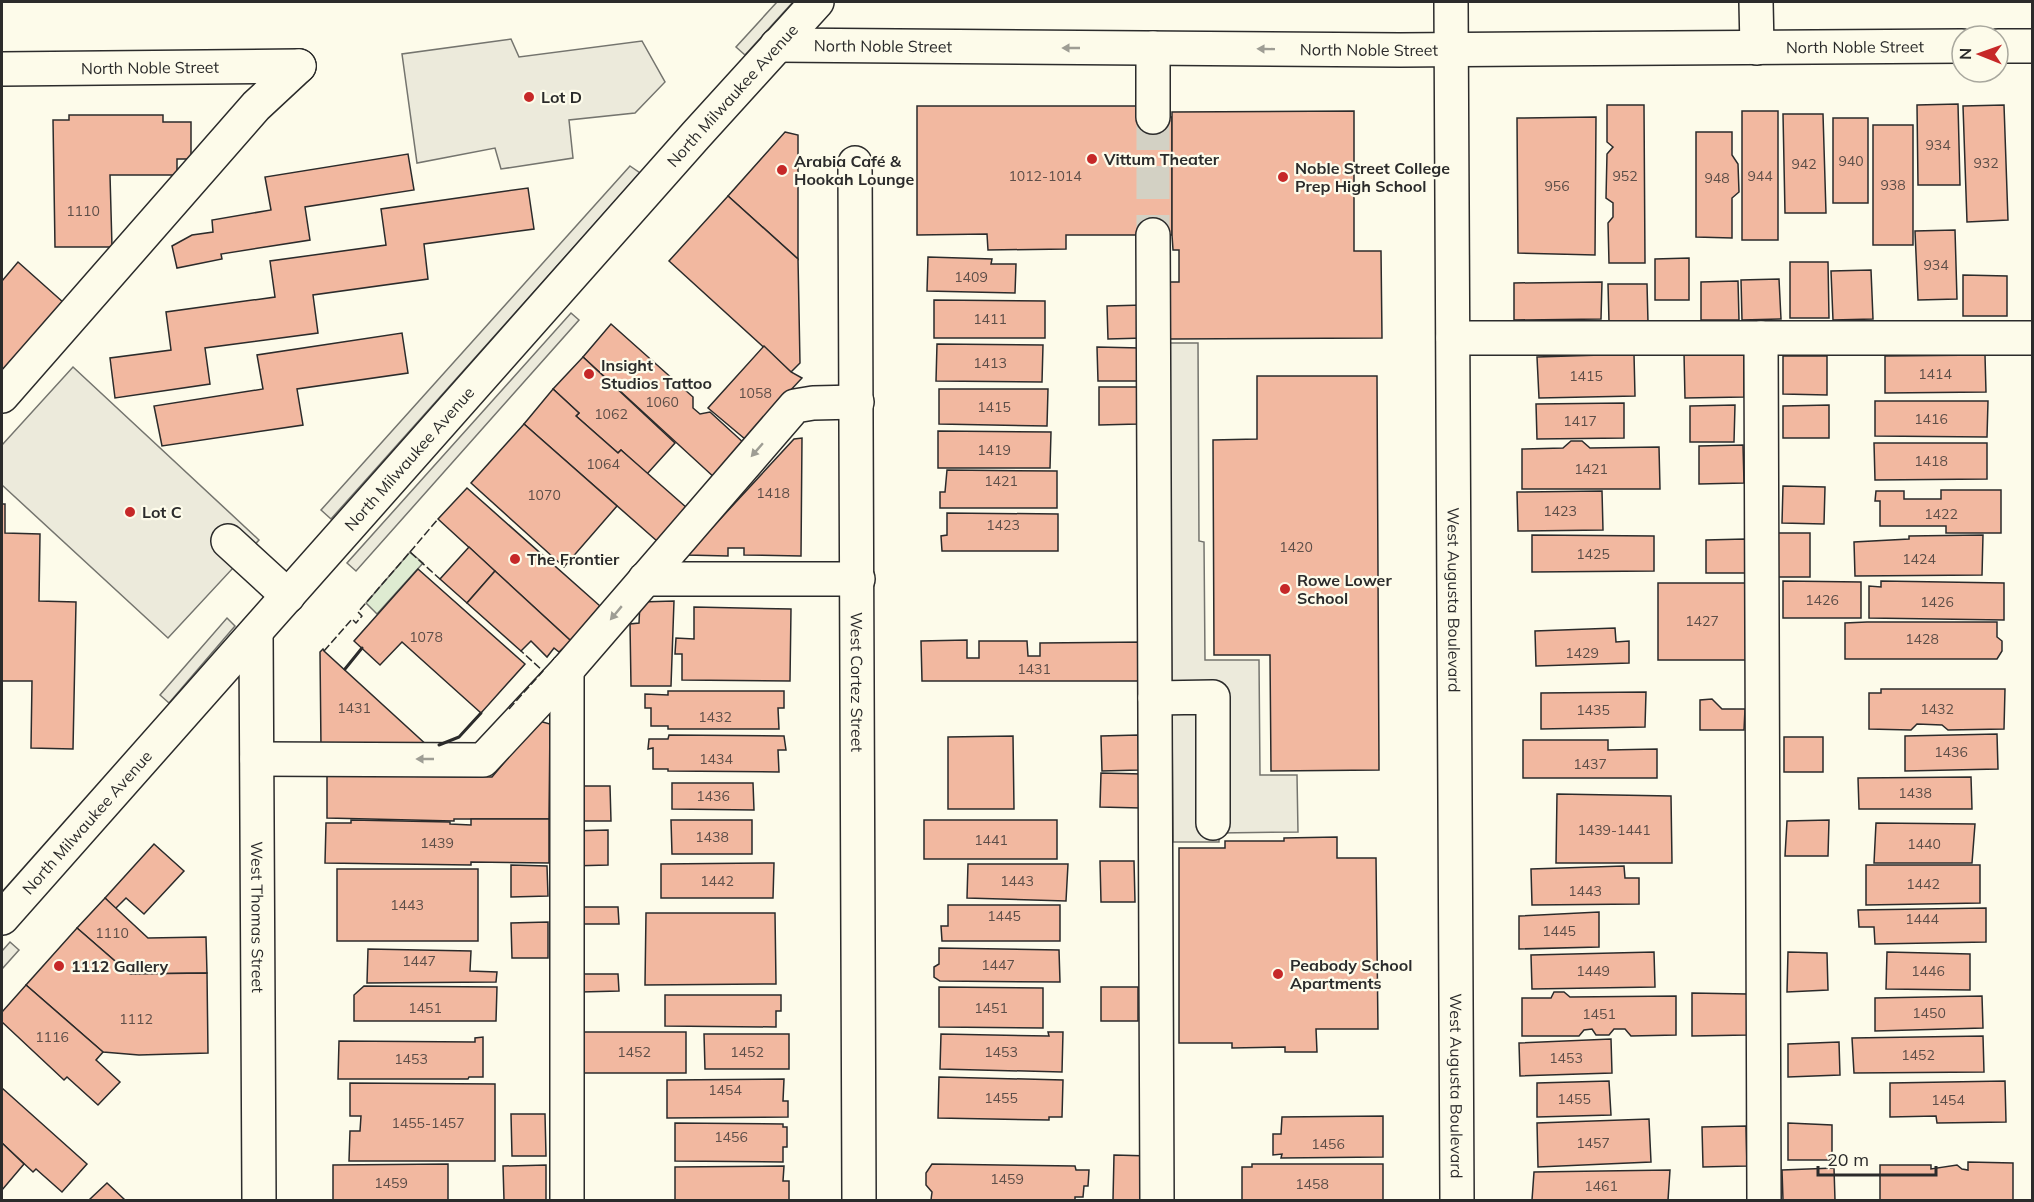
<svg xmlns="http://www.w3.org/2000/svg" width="2034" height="1202" font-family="Mulish,sans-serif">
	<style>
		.green { fill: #deebd1; stroke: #74746e; stroke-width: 1.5 }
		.parking { fill: #eceadb; stroke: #74746e; stroke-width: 1.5 }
		.building { fill: #f2b8a0; stroke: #2b2b2b; stroke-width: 1.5 }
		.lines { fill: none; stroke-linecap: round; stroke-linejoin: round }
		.minor-tunnel { stroke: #d3d1c4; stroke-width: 33; stroke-dasharray: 33 16; stroke-linecap: butt }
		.minor-casing { stroke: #2b2b2b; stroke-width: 36 }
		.major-casing { stroke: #2b2b2b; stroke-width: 36 }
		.minor { stroke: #fdfbea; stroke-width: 33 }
		.major { stroke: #fdfbea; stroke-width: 33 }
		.fence { stroke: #2b2b2b; stroke-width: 1.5; stroke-dasharray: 8 3; stroke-linecap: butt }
		.wall { stroke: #2b2b2b; stroke-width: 3 }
		.oneway { fill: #9e9d94 }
		.poi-dot { fill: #c62828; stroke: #fdfbea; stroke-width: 2 }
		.labels { text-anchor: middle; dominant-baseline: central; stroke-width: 4.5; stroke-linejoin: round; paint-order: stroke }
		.number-label { font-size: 14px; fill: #5d4e48 }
		.street-label { font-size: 16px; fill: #2b2b2b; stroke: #fdfbea }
		.poi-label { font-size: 16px; font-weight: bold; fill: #2b2b2b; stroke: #fdfbea; text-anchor: start }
	</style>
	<rect width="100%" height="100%" fill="#fdfbea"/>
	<path class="green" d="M410,552L423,563L377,614L366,603Z"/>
	<g class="parking">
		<path d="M777,2H793L745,55L736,47Z"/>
		<path d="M511,39L519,57L642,41L665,82L635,113L569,120L573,158L501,169L495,148L417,163L402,54Z"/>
		<path d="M630,166L640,173L331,519L321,510Z"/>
		<path d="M571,313L579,320L356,571L347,563Z"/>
		<path d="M1169,343H1198L1199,541L1204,542L1205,660H1259L1260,775H1297L1298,832L1219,833V842H1173Z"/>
		<path d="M73,367L259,540L168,638L2,485V445Z"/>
		<path d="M227,618L235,626L169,703L160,695Z"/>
		<path d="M10,942L19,950L2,969V951Z"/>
	</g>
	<g class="building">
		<path d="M1958,104L1960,185H1918L1917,105Z"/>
		<path d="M1607,105H1644L1645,263H1609L1608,223L1613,217V203L1606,198L1607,154L1613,147L1607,142Z"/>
		<path d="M2004,105L2008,220L1967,222L1963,106Z"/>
		<path d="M917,106H1136V116L1172,117V235H1066V249L988,250L987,234L917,235Z"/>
		<path d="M1354,111V251H1381L1382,338L1170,339V282H1179V250H1173L1172,235V112Z"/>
		<rect x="1742" y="111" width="36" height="129"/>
		<path d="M1783,114H1823L1826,213H1785Z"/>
		<path d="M69,115H163V122H191V159H177V175H110L112,247H55L53,120H69Z"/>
		<path d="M1596,117L1595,255L1518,253L1517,118Z"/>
		<rect x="1833" y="118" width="35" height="85"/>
		<rect x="1873" y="125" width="40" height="120"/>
		<path d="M785,132L798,135V259L728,196Z"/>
		<path d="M1696,132H1732V155L1738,164L1739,192L1732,198V238L1696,237Z"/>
		<path d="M408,154L414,190L305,207L310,240L221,254L222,259L177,268L172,246L192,235L213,232L212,220L271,210L265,177Z"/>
		<path d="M528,188L534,229L424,244L428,279L313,295L318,333L205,348L210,384L115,398L110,358L171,350L166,312L275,297L270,261L386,245L381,209Z"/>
		<path d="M728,196L798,259L800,363L791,372L669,261Z"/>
		<path d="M1955,230L1957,299L1918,300L1915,231Z"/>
		<path d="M928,257L992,259L991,264H1016L1015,293L927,291Z"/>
		<path d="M1689,258V300H1655V259Z"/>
		<path d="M18,262L64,303L2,375V281Z"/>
		<path d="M1790,262H1828L1829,318H1790Z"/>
		<path d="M1871,270L1873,319L1833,320L1831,271Z"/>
		<path d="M1963,275L2007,276V316H1963Z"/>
		<path d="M1779,279L1781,319L1742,320L1741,280Z"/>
		<path d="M1738,281L1739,320H1701V282Z"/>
		<path d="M1602,282L1601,319L1514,320V283Z"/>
		<path d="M1608,284H1647L1648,322H1609Z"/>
		<path d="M934,300L1045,301V338H934Z"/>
		<path d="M1143,305L1144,338L1108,339L1107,306Z"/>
		<path d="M611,324L693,397V408L700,414L710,412L745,444L716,479L583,357Z"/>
		<path d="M402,333L408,373L297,389L303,425L162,446L154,406L263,389L257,355Z"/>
		<path d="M937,344L1043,345L1042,382L936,381Z"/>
		<path d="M764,346L791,372L802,378L745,439L708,408Z"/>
		<path d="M1097,347L1140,348V381H1098Z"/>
		<path d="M1684,353H1744V397L1685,398Z"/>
		<path d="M1634,354L1635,396L1539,398L1537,357Z"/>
		<path d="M1985,355L1986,392L1885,393V356Z"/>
		<path d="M1783,356H1827V395L1783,394Z"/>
		<path d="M583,357L675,443L647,474L621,450L618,453L576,416L579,413L553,389Z"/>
		<path d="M1257,376H1377L1379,770L1271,771L1270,655H1214L1213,440L1257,439Z"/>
		<path d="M1099,387H1138V424L1099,425Z"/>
		<path d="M553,389L579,413L576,416L618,453L621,450L687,508L657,541L524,424Z"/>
		<path d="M939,389H1048L1047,426L939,424Z"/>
		<path d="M1875,401H1988L1987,437L1875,436Z"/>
		<path d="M1624,403V438L1537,439L1536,404Z"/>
		<path d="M1735,405L1734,442H1690V406Z"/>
		<path d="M1829,405V438H1783V406Z"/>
		<path d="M524,424L617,506L564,567L471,483Z"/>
		<path d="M938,431L1051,432L1050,468H938Z"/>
		<path d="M802,438L801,556L744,555V548H728V556L687,555L794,439Z"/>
		<path d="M1571,441H1582L1590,448L1659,447L1660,489H1522V449L1563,448Z"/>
		<path d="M1874,443H1987V479L1875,480Z"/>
		<path d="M1743,445L1744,483L1699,484V446Z"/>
		<path d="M947,470L1057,471V508H940V492H945Z"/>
		<path d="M1783,486L1825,487L1824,524L1782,523Z"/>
		<path d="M467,488L600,606L571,641L438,519Z"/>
		<path d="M1941,490H2001V533H1946V526H1880V501H1875L1876,491H1904V499H1941Z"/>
		<path d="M1602,491L1603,530L1518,531L1517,492Z"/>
		<path d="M2,504H5V533L40,534L39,601L76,602L73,749L31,748L32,681H2Z"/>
		<path d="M947,513L1058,514V551H942L941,536L947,535Z"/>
		<rect x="1778" y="533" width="32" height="44"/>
		<path d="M1532,535L1654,536V571L1532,572Z"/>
		<path d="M1983,535L1982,575L1855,576L1854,542L1909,539V536Z"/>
		<path d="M1745,539L1746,573H1706V540Z"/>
		<path d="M469,547L495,571L467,603L440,579Z"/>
		<path d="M418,569L525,664L481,713L402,642L380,665L354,641Z"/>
		<path d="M495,571L571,641L559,652L554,648L547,657L531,641L521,651L467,603Z"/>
		<path d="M1783,581L1861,582V618H1783Z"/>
		<path d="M1881,581L2004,583V620L1869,618V586L1881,587Z"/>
		<rect x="1658" y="583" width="88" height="77"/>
		<path d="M674,601L671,686H631L630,624L639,623L640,602Z"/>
		<path d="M694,607L791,609L790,681L682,680V654H675L676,638L694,639Z"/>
		<path d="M1867,622H1997V637L2002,641V651L1997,659H1845V623Z"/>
		<path d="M1615,628L1616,642L1629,641V663L1536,666L1535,631Z"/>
		<path d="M967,640V658H979V641H1027L1028,656H1040V643L1146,642L1147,681H922L921,641Z"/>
		<path d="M323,649L324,651L430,748H321L320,652Z"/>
		<path d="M1881,689H2005L2004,729L1948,730L1942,725L1917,724L1911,730L1869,729V693H1881Z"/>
		<path d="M668,691H784V708H778L779,729H668V726H651V708H645V694L668,695Z"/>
		<path d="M1646,692L1645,727L1541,729V693Z"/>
		<path d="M1712,699L1722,709H1745L1744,730H1700V700Z"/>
		<path d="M539,721L550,724L549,819H454V821L327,818V771L385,776L492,777Z"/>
		<path d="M1997,734L1998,769L1905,771V736Z"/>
		<path d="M669,735L784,736L786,750H778L779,772L668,771V769H653V748L648,749L649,739H668Z"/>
		<path d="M1138,735L1139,770L1102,771L1101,736Z"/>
		<path d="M1013,736L1014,809H948V737Z"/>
		<rect x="1784" y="737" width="39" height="35"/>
		<path d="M1523,740H1608V750L1657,749V778H1523Z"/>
		<path d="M1101,773L1142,774L1141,808L1100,807Z"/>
		<path d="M1971,777L1972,809H1859L1858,778Z"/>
		<path d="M672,783H753L754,810L672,809Z"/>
		<path d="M574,786H610L611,821H574Z"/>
		<path d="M1557,794L1671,796L1672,863H1556Z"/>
		<path d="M471,819H549V863L471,862V865L325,863L326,823H351V820L450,822V824L471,825Z"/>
		<path d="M671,820H752V854H672Z"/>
		<rect x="924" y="820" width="133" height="39"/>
		<path d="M1829,820L1828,856H1785L1787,821Z"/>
		<path d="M1876,823L1975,824L1972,863H1874Z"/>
		<path d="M608,830V865L571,866V831Z"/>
		<path d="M1337,837V858H1376L1378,1029H1316L1317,1052H1285V1047L1232,1048V1043H1179V848H1225V841H1284V838Z"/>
		<path d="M154,844L184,871L144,914L126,898L115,909L105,898Z"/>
		<path d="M1100,861H1134L1135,902H1101Z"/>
		<path d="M774,863L773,898H661V864Z"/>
		<path d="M968,864H1068L1066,901L967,898Z"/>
		<path d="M511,865L547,866L548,896L511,897Z"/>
		<path d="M1866,865H1980V903L1866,905Z"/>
		<path d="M1624,866L1625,878H1639V904L1532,905L1531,869Z"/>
		<rect x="337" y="869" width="141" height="72"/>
		<path d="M105,898L148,938L206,937L207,973L130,974L77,928Z"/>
		<path d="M948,905H1060V941H942L941,926H948Z"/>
		<path d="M580,907H618L619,924H580Z"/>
		<path d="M1986,908V942L1875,944L1874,927H1859L1858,910Z"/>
		<path d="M1599,912V947L1519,949V916Z"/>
		<path d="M646,913H775L776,984L645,985Z"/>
		<path d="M548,922V958H512L511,923Z"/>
		<path d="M77,928L130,974L207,973L208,1053L139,1055L103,1052L26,985Z"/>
		<path d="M939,948L1059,950L1060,982L940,981L934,977V967L939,964Z"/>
		<path d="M368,949L471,951L470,971L497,972L496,982L367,983Z"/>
		<path d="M1654,952L1655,987L1532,989L1531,955Z"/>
		<path d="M1788,952L1827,953L1828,990L1787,992Z"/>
		<path d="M1887,952L1970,954V990L1886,989Z"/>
		<path d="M580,974H618L619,991L581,992Z"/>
		<path d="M26,985L103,1052L96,1060L120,1082L98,1105L67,1077L64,1080L2,1022V1012Z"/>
		<path d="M364,986L497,987L496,1021H354V995Z"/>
		<path d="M939,987L1043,988V1028L939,1027Z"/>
		<rect x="1101" y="987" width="37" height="34"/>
		<path d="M1554,992H1564L1570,997L1676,996V1035L1631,1036L1625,1029H1614L1609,1035H1596L1592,1029L1584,1030L1579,1036H1522V998H1551Z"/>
		<path d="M1692,993L1747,994V1035L1692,1036Z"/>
		<path d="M665,995H781V1011H776V1027L665,1026Z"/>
		<path d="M1982,996L1983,1028L1875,1031V998Z"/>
		<path d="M583,1032H686V1073H582Z"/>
		<path d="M1048,1032H1063L1062,1072L940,1069L941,1034L1049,1036Z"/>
		<path d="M704,1034H789V1069H705Z"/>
		<path d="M1983,1036L1984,1072L1854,1073L1852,1038Z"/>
		<path d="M483,1037V1077H469L468,1079H338L339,1041L475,1042V1038Z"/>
		<path d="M1611,1039L1612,1073L1520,1076L1519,1043Z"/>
		<path d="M1839,1042L1840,1075L1788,1077V1044Z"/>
		<path d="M939,1077L1063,1080L1062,1117H1049V1120L938,1118Z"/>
		<path d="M784,1079L783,1101H788V1117L667,1118V1080Z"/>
		<path d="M1609,1081L1611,1115L1537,1117V1083Z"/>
		<path d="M2005,1081L2006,1122L1937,1123L1936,1116L1890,1117V1083Z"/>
		<path d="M350,1083L495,1084V1161H349L350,1131H360L361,1116H350Z"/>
		<path d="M2,1088L87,1164L62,1192L36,1169L33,1172L2,1143Z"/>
		<path d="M511,1114H545L546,1156H512Z"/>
		<path d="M1383,1116V1157L1281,1158L1282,1154L1273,1155V1134H1281L1282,1117Z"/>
		<path d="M1649,1119L1651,1162L1538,1167L1537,1123Z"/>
		<path d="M675,1123L783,1124V1127H787V1147H783V1162L675,1161Z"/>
		<path d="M1788,1123L1832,1125V1160H1788Z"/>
		<path d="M1746,1126L1747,1166L1703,1167L1702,1127Z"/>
		<path d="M2,1143L24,1164L2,1190Z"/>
		<path d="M1114,1155L1150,1156L1149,1200H1113Z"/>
		<path d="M1968,1162L2013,1163V1200H1880V1165H1931V1169L1957,1165L1962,1169L1968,1170Z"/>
		<path d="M448,1164V1200H333V1165Z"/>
		<path d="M932,1164L1075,1166L1076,1170H1089L1088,1186H1084L1083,1197H1075V1200H931L932,1192L926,1185V1173Z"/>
		<path d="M1252,1164H1383V1200H1242V1167H1252Z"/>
		<path d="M546,1165V1200H504L503,1166Z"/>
		<path d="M784,1166L783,1181H789V1200H675V1167Z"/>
		<path d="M1834,1168L1835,1200H1783L1782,1170Z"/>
		<path d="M1670,1170L1668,1200H1532L1534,1172Z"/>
		<path d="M107,1183L125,1200H89Z"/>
	</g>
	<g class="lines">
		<path class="minor-tunnel" d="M1153,117V235"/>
		<defs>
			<g id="minor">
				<path id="s1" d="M1451,2L1457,1200"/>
				<path d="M1756,2L1757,48"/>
				<path id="s2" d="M777,45L1400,50L1962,46"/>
				<path d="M1998,46H2032"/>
				<path d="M1153,48V117"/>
				<path id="s3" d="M2,69L299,66"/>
				<path id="s4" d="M855,163L859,1200"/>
				<path d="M1153,235L1157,1200"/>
				<path d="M1453,338H2032"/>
				<path d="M1761,338L1764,1200"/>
				<path d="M2,396L256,106L299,66"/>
				<path d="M228,541L288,596"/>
				<path d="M645,579H858"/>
				<path id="s5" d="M256,632L259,1200"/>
				<path d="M1155,698L1213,697V823"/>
				<path d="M257,759L483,760L567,670L795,406L813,403L857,402"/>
				<path d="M567,1200V670"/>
			</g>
			<g id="major">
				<path id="s6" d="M2,918L696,135L817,2"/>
			</g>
		</defs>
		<use href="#minor" class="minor-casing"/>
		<use href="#major" class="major-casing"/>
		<use href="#minor" class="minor"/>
		<use href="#major" class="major"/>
		<g class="fence">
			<path d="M410,552L438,519"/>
			<path d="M324,651L352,619L356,623L362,616L358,612L410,552L440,579"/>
			<path d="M509,709L543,671L521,651"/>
		</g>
		<g class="wall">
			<path d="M345,669L362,648"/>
			<path d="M439,745L459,737L481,713"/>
		</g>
	</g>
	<defs><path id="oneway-solid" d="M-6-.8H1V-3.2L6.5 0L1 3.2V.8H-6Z" transform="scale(1.5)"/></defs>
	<g class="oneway">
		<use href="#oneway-solid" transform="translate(1071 48) rotate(-180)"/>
		<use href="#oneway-solid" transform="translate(1266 49) rotate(-179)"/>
		<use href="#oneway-solid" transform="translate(757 450) rotate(131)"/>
		<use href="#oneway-solid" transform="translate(616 613) rotate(130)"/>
		<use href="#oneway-solid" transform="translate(425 759) rotate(180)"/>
	</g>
	<g class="poi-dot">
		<circle cx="529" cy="97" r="6"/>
		<circle cx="1092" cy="159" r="6"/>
		<circle cx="782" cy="170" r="6"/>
		<circle cx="1283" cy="177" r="6"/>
		<circle cx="589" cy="374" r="6"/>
		<circle cx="130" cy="512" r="6"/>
		<circle cx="515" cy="559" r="6"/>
		<circle cx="1285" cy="589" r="6"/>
		<circle cx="59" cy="966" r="6"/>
		<circle cx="1278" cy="974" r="6"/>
	</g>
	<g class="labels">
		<g class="number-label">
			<text x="1938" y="145">934</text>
			<text x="1851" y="161">940</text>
			<text x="1986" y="163">932</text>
			<text x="1804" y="164">942</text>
			<text x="1045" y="176">1012-1014</text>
			<text x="1625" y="176">952</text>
			<text x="1760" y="176">944</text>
			<text x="1717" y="178">948</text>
			<text x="1893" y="185">938</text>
			<text x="1557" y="186">956</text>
			<text x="83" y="211">1110</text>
			<text x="1936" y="265">934</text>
			<text x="971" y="277">1409</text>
			<text x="990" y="319">1411</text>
			<text x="990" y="363">1413</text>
			<text x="1935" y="374">1414</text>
			<text x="1586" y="376">1415</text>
			<text x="755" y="393">1058</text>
			<text x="662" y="402">1060</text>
			<text x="994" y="407">1415</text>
			<text x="611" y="414">1062</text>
			<text x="1931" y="419">1416</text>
			<text x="1580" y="421">1417</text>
			<text x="994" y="450">1419</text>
			<text x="1931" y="461">1418</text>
			<text x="603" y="464">1064</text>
			<text x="1591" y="469">1421</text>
			<text x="1001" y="481">1421</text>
			<text x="773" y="493">1418</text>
			<text x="544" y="495">1070</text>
			<text x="1560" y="511">1423</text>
			<text x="1941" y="514">1422</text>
			<text x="1003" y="525">1423</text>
			<text x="1296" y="547">1420</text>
			<text x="1593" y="554">1425</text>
			<text x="1919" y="559">1424</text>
			<text x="1822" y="600">1426</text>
			<text x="1937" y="602">1426</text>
			<text x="1702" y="621">1427</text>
			<text x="426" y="637">1078</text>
			<text x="1922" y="639">1428</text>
			<text x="1582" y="653">1429</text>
			<text x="1034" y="669">1431</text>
			<text x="354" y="708">1431</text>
			<text x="1937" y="709">1432</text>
			<text x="1593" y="710">1435</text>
			<text x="715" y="717">1432</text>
			<text x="1951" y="752">1436</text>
			<text x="716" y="759">1434</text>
			<text x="1590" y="764">1437</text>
			<text x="1915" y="793">1438</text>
			<text x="713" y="796">1436</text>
			<text x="1614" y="830">1439-1441</text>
			<text x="712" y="837">1438</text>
			<text x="991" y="840">1441</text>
			<text x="437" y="843">1439</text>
			<text x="1924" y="844">1440</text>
			<text x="717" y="881">1442</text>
			<text x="1017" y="881">1443</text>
			<text x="1923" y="884">1442</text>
			<text x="1585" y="891">1443</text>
			<text x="407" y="905">1443</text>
			<text x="1004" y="916">1445</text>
			<text x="1922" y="919">1444</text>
			<text x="1559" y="931">1445</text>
			<text x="112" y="933">1110</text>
			<text x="419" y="961">1447</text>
			<text x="998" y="965">1447</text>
			<text x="1593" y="971">1449</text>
			<text x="1928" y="971">1446</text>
			<text x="425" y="1008">1451</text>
			<text x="991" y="1008">1451</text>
			<text x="1929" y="1013">1450</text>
			<text x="1599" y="1014">1451</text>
			<text x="136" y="1019">1112</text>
			<text x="52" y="1037">1116</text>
			<text x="634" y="1052">1452</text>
			<text x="747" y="1052">1452</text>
			<text x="1001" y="1052">1453</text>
			<text x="1918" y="1055">1452</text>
			<text x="1566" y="1058">1453</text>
			<text x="411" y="1059">1453</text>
			<text x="725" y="1090">1454</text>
			<text x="1001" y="1098">1455</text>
			<text x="1574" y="1099">1455</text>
			<text x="1948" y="1100">1454</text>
			<text x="428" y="1123">1455-1457</text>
			<text x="731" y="1137">1456</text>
			<text x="1593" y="1143">1457</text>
			<text x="1328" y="1144">1456</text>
			<text x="1007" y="1179">1459</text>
			<text x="391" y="1183">1459</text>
			<text x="1312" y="1184">1458</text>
			<text x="1601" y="1186">1461</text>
		</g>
		<g class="street-label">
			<text stroke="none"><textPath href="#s2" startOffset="106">North Noble Street</textPath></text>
			<text stroke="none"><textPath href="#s2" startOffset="1078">North Noble Street</textPath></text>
			<text stroke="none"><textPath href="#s2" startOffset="592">North Noble Street</textPath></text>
			<text stroke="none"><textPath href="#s3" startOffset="148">North Noble Street</textPath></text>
			<text stroke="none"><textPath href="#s6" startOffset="1100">North Milwaukee Avenue</textPath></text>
			<text stroke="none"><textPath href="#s6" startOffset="614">North Milwaukee Avenue</textPath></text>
			<text stroke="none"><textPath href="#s1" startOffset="598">West Augusta Boulevard</textPath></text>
			<text stroke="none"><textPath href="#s4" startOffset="519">West Cortez Street</textPath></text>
			<text stroke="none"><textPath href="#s6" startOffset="128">North Milwaukee Avenue</textPath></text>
			<text stroke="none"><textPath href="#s5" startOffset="285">West Thomas Street</textPath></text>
			<text stroke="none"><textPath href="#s1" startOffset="1084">West Augusta Boulevard</textPath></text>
		</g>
		<g class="poi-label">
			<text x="541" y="97">Lot D</text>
			<text x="1104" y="159">Vittum Theater</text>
			<text x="794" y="161">Arabia Café &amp;<tspan x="794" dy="18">Hookah Lounge</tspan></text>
			<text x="1295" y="168">Noble Street College<tspan x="1295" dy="18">Prep High School</tspan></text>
			<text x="601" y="365">Insight<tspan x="601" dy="18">Studios Tattoo</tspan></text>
			<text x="142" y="512">Lot C</text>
			<text x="527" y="559">The Frontier</text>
			<text x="1297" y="580">Rowe Lower<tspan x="1297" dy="18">School</tspan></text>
			<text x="1290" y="965">Peabody School<tspan x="1290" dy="18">Apartments</tspan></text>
			<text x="71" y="966">1112 Gallery</text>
		</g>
	</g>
	<rect width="2034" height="1202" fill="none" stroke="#2b2b2b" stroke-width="6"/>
	<g transform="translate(1980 54) rotate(271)"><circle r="28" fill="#fdfbea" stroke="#a9a89e" stroke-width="1.5"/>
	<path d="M0-4.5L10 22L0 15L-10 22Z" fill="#c62828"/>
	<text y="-9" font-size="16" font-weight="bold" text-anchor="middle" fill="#2b2b2b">N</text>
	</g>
	<path d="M1818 1166v9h118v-9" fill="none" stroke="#2b2b2b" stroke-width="3"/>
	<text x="1827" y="1166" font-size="18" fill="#2b2b2b" stroke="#fdfbea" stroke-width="4.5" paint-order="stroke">20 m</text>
</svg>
